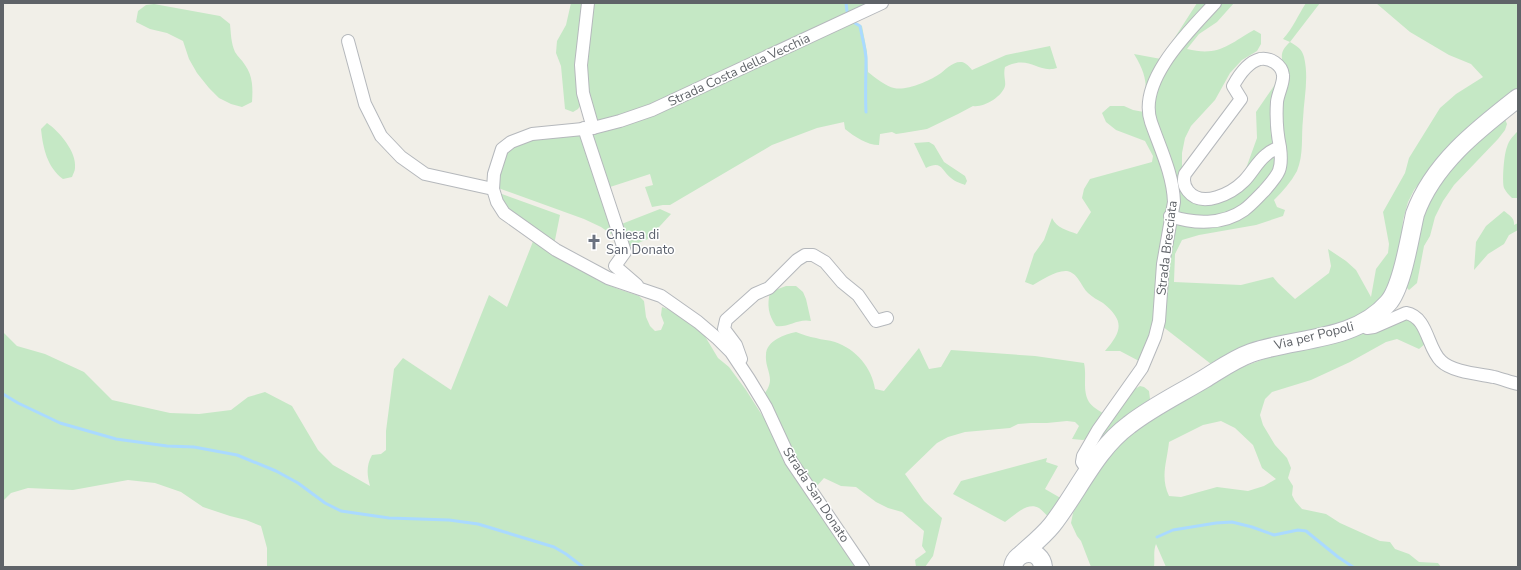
<svg xmlns="http://www.w3.org/2000/svg" width="1521" height="570" font-family="'Nunito Sans',sans-serif">
	<style>
		.green { fill: #c5e8c5; fill-rule: evenodd }
		.lines { fill: none; stroke-linecap: round; stroke-linejoin: round }
		.stream { stroke: #aadaff; stroke-width: 3 }
		.minor-casing { stroke: #b5b8bc; stroke-width: 14 }
		.secondary-casing { stroke: #b6babf; stroke-width: 20 }
		.minor { stroke: #fff; stroke-width: 12 }
		.secondary { stroke: #fff; stroke-width: 18 }
		.labels { text-anchor: middle; dominant-baseline: central; stroke-width: 3; stroke-linejoin: round; paint-order: stroke }
		.street-label { font-size: 13px; fill: #5f6368; stroke: #fff }
		.worship-label { font-size: 13px; fill: #5b616d; stroke: #fff; text-anchor: start }
	</style>
	<rect width="100%" height="100%" fill="#f1efe8"/>
	<g class="green">
		<path d="M571,3H584L582,103L578,109L573,112L565,109L561,66L556,53L557,41L566,25Z"/>
		<path d="M590,3H869L634,112L599,122L592,112L585,94Z"/>
		<path d="M1197,3H1234L1217,22L1199,34L1187,49C1219,57 1229,44 1254,30L1261,34V44L1257,51L1242,60L1230,73L1215,100L1191,126L1185,138L1182,153V182L1211,202L1244,174L1257,138L1256,112L1285,70C1281,58 1279,52 1290,42L1283,39C1293,28 1298,15 1306,3H1320L1290,42C1297,46 1302,49 1304,57C1309,78 1304,98 1303,119C1301,137 1304,154 1297,171C1291,182 1283,191 1274,200L1277,207L1285,210L1283,216L1256,225L1199,235L1182,240L1175,254L1174,282L1241,285L1273,277L1278,283L1295,299L1329,273L1331,266L1328,249L1346,261L1356,270L1371,297L1376,269L1388,253L1389,244L1383,212L1405,173L1409,158L1440,108L1456,94L1483,77L1471,64L1449,55L1410,32L1376,3H1518V92L1425,176L1414,190L1408,202L1403,220L1402,232L1397,261L1385,296L1373,312L1208,368L1211,364L1162,326L1149,343L1139,361L1120,351H1105C1122,331 1125,321 1103,303C1098,300 1092,297 1088,293C1081,286 1078,273 1067,271C1056,270 1042,280 1033,285L1025,282L1034,254L1044,240L1052,218C1057,228 1066,230 1077,234L1091,212L1082,198L1084,189L1090,179L1152,162L1153,156L1145,141L1116,130L1106,122L1102,113L1110,106H1124L1133,110L1144,112C1147,86 1148,77 1134,54L1161,59Z"/>
		<path d="M154,4L220,16L230,24C231,34 231,43 235,52C238,57 242,60 245,65C253,76 253,89 252,102L242,107L231,104L219,98L209,88L197,73L189,59L183,41L167,33L150,29L136,22L138,11L146,5Z"/>
		<path d="M854,21L862,26L867,52L868,72C874,77 887,87 894,88C906,91 929,81 938,75C946,70 952,61 962,62C966,63 970,67 972,70L1006,55L1050,46L1057,68C1037,74 1030,54 1005,67C1003,75 1006,81 1005,86C1002,97 983,108 973,106L958,114L927,129L903,133L896,134L892,132L880,134L879,145C867,145 855,137 845,129L844,122L817,128L772,145L670,205H663L652,207L645,187L653,185L650,174L607,188L592,134Z"/>
		<path d="M1504,117L1507,124L1505,130L1498,139L1454,185L1443,201L1435,217L1430,236L1424,246L1417,283L1409,290L1405,286L1422,211L1453,166Z"/>
		<path d="M47,123C59,131 77,152 75,168C75,171 73,174 72,177L63,179C47,167 43,148 41,129Z"/>
		<path d="M1518,131V195L1517,198H1512C1509,195 1506,192 1504,188C1502,180 1504,154 1507,147C1509,140 1513,136 1518,131Z"/>
		<path d="M578,135L582,139L614,233L611,234L601,227L584,219L498,188C497,180 499,174 501,167C503,160 506,153 511,148C526,136 559,137 578,135Z"/>
		<path d="M929,142L934,145L944,162L965,176L967,181L965,185C961,183 955,182 951,178C941,170 942,160 926,168L914,143Z"/>
		<path d="M502,194L560,215L554,245C533,230 512,217 499,195Z"/>
		<path d="M660,209L671,214L648,239L628,247L619,225Z"/>
		<path d="M1504,211C1509,215 1515,218 1514,225L1518,223V230L1509,235L1504,244L1488,254L1474,270L1476,242L1486,226Z"/>
		<path d="M534,239L599,281L618,289L639,296L644,301L646,317L650,326L655,331L661,330L664,323L661,315L662,307L673,311L703,333L718,358L729,367L746,390L857,564L851,567H267V548L261,526L246,520L230,516L203,507L181,492L155,483L128,480L73,490L28,488L11,493L3,501V332L17,346L45,354L84,372L112,400L170,413L199,414L231,410L248,397L265,392L292,406L318,450L333,465L370,486C367,475 366,466 372,455L381,454L386,450V431L394,369L403,358L451,390L489,295L507,307Z"/>
		<path d="M786,286H796L803,292L806,299L811,321C798,318 788,328 776,326C768,314 767,305 770,292Z"/>
		<path d="M1410,316L1426,343L1419,349L1397,339L1386,342L1350,362L1311,380L1272,392L1265,399L1260,415L1263,425L1275,445L1287,458L1291,468L1288,478L1293,486L1292,495L1295,501L1302,509L1326,514L1340,523L1380,541L1390,542L1395,549L1409,554L1419,562L1438,563L1441,567H1166L1156,544C1153,551 1155,559 1154,567H1091L1081,541L1077,536L1071,523L1073,513L1095,472L1114,451L1136,430L1154,418L1237,369L1267,358L1340,341L1369,332ZM1221,421L1235,428L1253,445L1262,468L1276,479L1264,486L1248,491L1217,487L1181,497L1169,496C1160,477 1167,462 1169,442L1203,425Z"/>
		<path d="M796,332C802,334 809,337 816,338C822,340 829,340 835,342C856,349 872,368 875,389L884,391L919,348L929,369L941,367L951,350L1035,356L1084,363C1087,376 1082,390 1089,402C1092,407 1100,411 1104,414L1089,438L1083,440L1072,439L1079,426L1075,422L1067,421L1047,423H1031L1018,424L1010,428L965,432L948,437L937,443L905,474L924,501L942,518L933,556L925,567H916L915,560L926,552L922,546L924,531L902,512L888,508L876,502L856,487L841,486L824,478L816,487L795,461L762,397C766,392 770,386 770,380C770,372 765,364 766,355C766,341 785,334 796,332Z"/>
		<path d="M1140,386L1144,387L1149,391L1150,399L1149,403L1100,444L1098,438L1133,390Z"/>
		<path d="M1047,458L1046,462L1058,466L1045,489L1064,500L1051,519C1047,516 1043,511 1039,508C1027,501 1014,516 1005,522L953,494L961,481Z"/>
	</g>
	<g class="lines">
		<g class="stream">
			<path d="M846,3L847,11"/>
			<path d="M853,22L860,26C862,37 865,47 866,58C866,76 865,94 866,112"/>
			<path d="M3,394L18,403L60,423L116,439L167,446L194,447L237,455L276,471L298,483L325,503L341,511L389,518L449,520L478,524L554,547L566,554L583,567"/>
			<path d="M1157,537L1173,530L1216,523L1232,522L1252,527L1274,535L1298,530L1306,531L1338,557L1353,567"/>
		</g>
		<defs>
			<g id="minor">
				<path d="M588,3L581,65L583,93L593,128"/>
				<path d="M348,41L365,104L381,136L401,157L425,174L493,189"/>
				<path d="M584,128L625,252L615,266L637,285"/>
				<path d="M1170,216C1194,224 1223,225 1244,210C1251,205 1258,197 1264,191C1279,174 1283,170 1280,147C1275,149 1270,151 1266,155C1257,162 1252,173 1244,181C1232,193 1202,209 1188,191C1184,186 1183,180 1185,174L1241,99L1233,86C1239,75 1248,62 1260,59C1270,57 1282,65 1283,75C1284,83 1278,93 1277,102C1276,117 1277,133 1280,147"/>
				<path d="M1361,324L1367,328L1374,327L1406,313C1428,317 1427,348 1441,361C1452,372 1479,374 1494,377C1502,379 1510,382 1518,384"/>
				<path d="M741,359L736,345L724,329L726,320L755,294L769,288L797,260L805,255H813L825,262L842,282L858,295L876,321L887,318"/>
				<path d="M1088,471L1082,462L1083,456L1098,430L1142,368L1155,337L1159,321L1163,264L1174,202C1173,174 1160,148 1151,122C1137,81 1189,31 1215,3"/>
				<path d="M863,567L791,461L766,407L749,379L731,352L718,339L698,322L661,296L608,278L556,250L504,213L497,202L493,189L494,174L502,149L511,142L532,134L593,128L620,121L652,110L882,3"/>
			</g>
			<g id="secondary">
				<path d="M1022,554C1032,545 1044,535 1052,525C1078,492 1095,450 1129,425C1152,407 1179,394 1204,379C1219,370 1234,359 1251,353C1296,337 1354,342 1388,303C1402,288 1410,236 1415,214C1433,164 1477,130 1518,98"/>
				<path d="M1013,567C1016,549 1041,548 1043,567"/>
			</g>
		</defs>
		<use href="#minor" class="minor-casing"/>
		<use href="#secondary" class="secondary-casing"/>
		<use href="#minor" class="minor"/>
		<use href="#secondary" class="secondary"/>
	</g>
	<defs>
		<symbol id="church-bare" viewBox="-9 -9 18 18"><path d="M-1.2-6h2.4v3.5h3.3v2.4h-3.3V6h-2.4V-.1h-3.3v-2.4h3.3Z" fill="#6b7280" stroke="#fff" stroke-width="2.5" paint-order="stroke"/></symbol>
	</defs>
	<g fill-rule="evenodd">
		<use href="#church-bare" x="583" y="231" width="22" height="22"/>
	</g>
	<g class="labels">
		<g class="street-label">
			<text transform="translate(739 70) rotate(-25)">Strada Costa della Vecchia</text>
			<text transform="translate(1167 248) rotate(-83)">Strada Brecciata</text>
			<text transform="translate(1314 336) rotate(-14)">Via per Popoli</text>
			<text transform="translate(816 495) rotate(57)">Strada San Donato</text>
		</g>
		<g class="worship-label">
			<text x="606" y="235">Chiesa di<tspan x="606" dy="15">San Donato</tspan></text>
		</g>
	</g>
	<rect width="1521" height="570" fill="none" stroke="#5f6368" stroke-width="8"/>
</svg>
